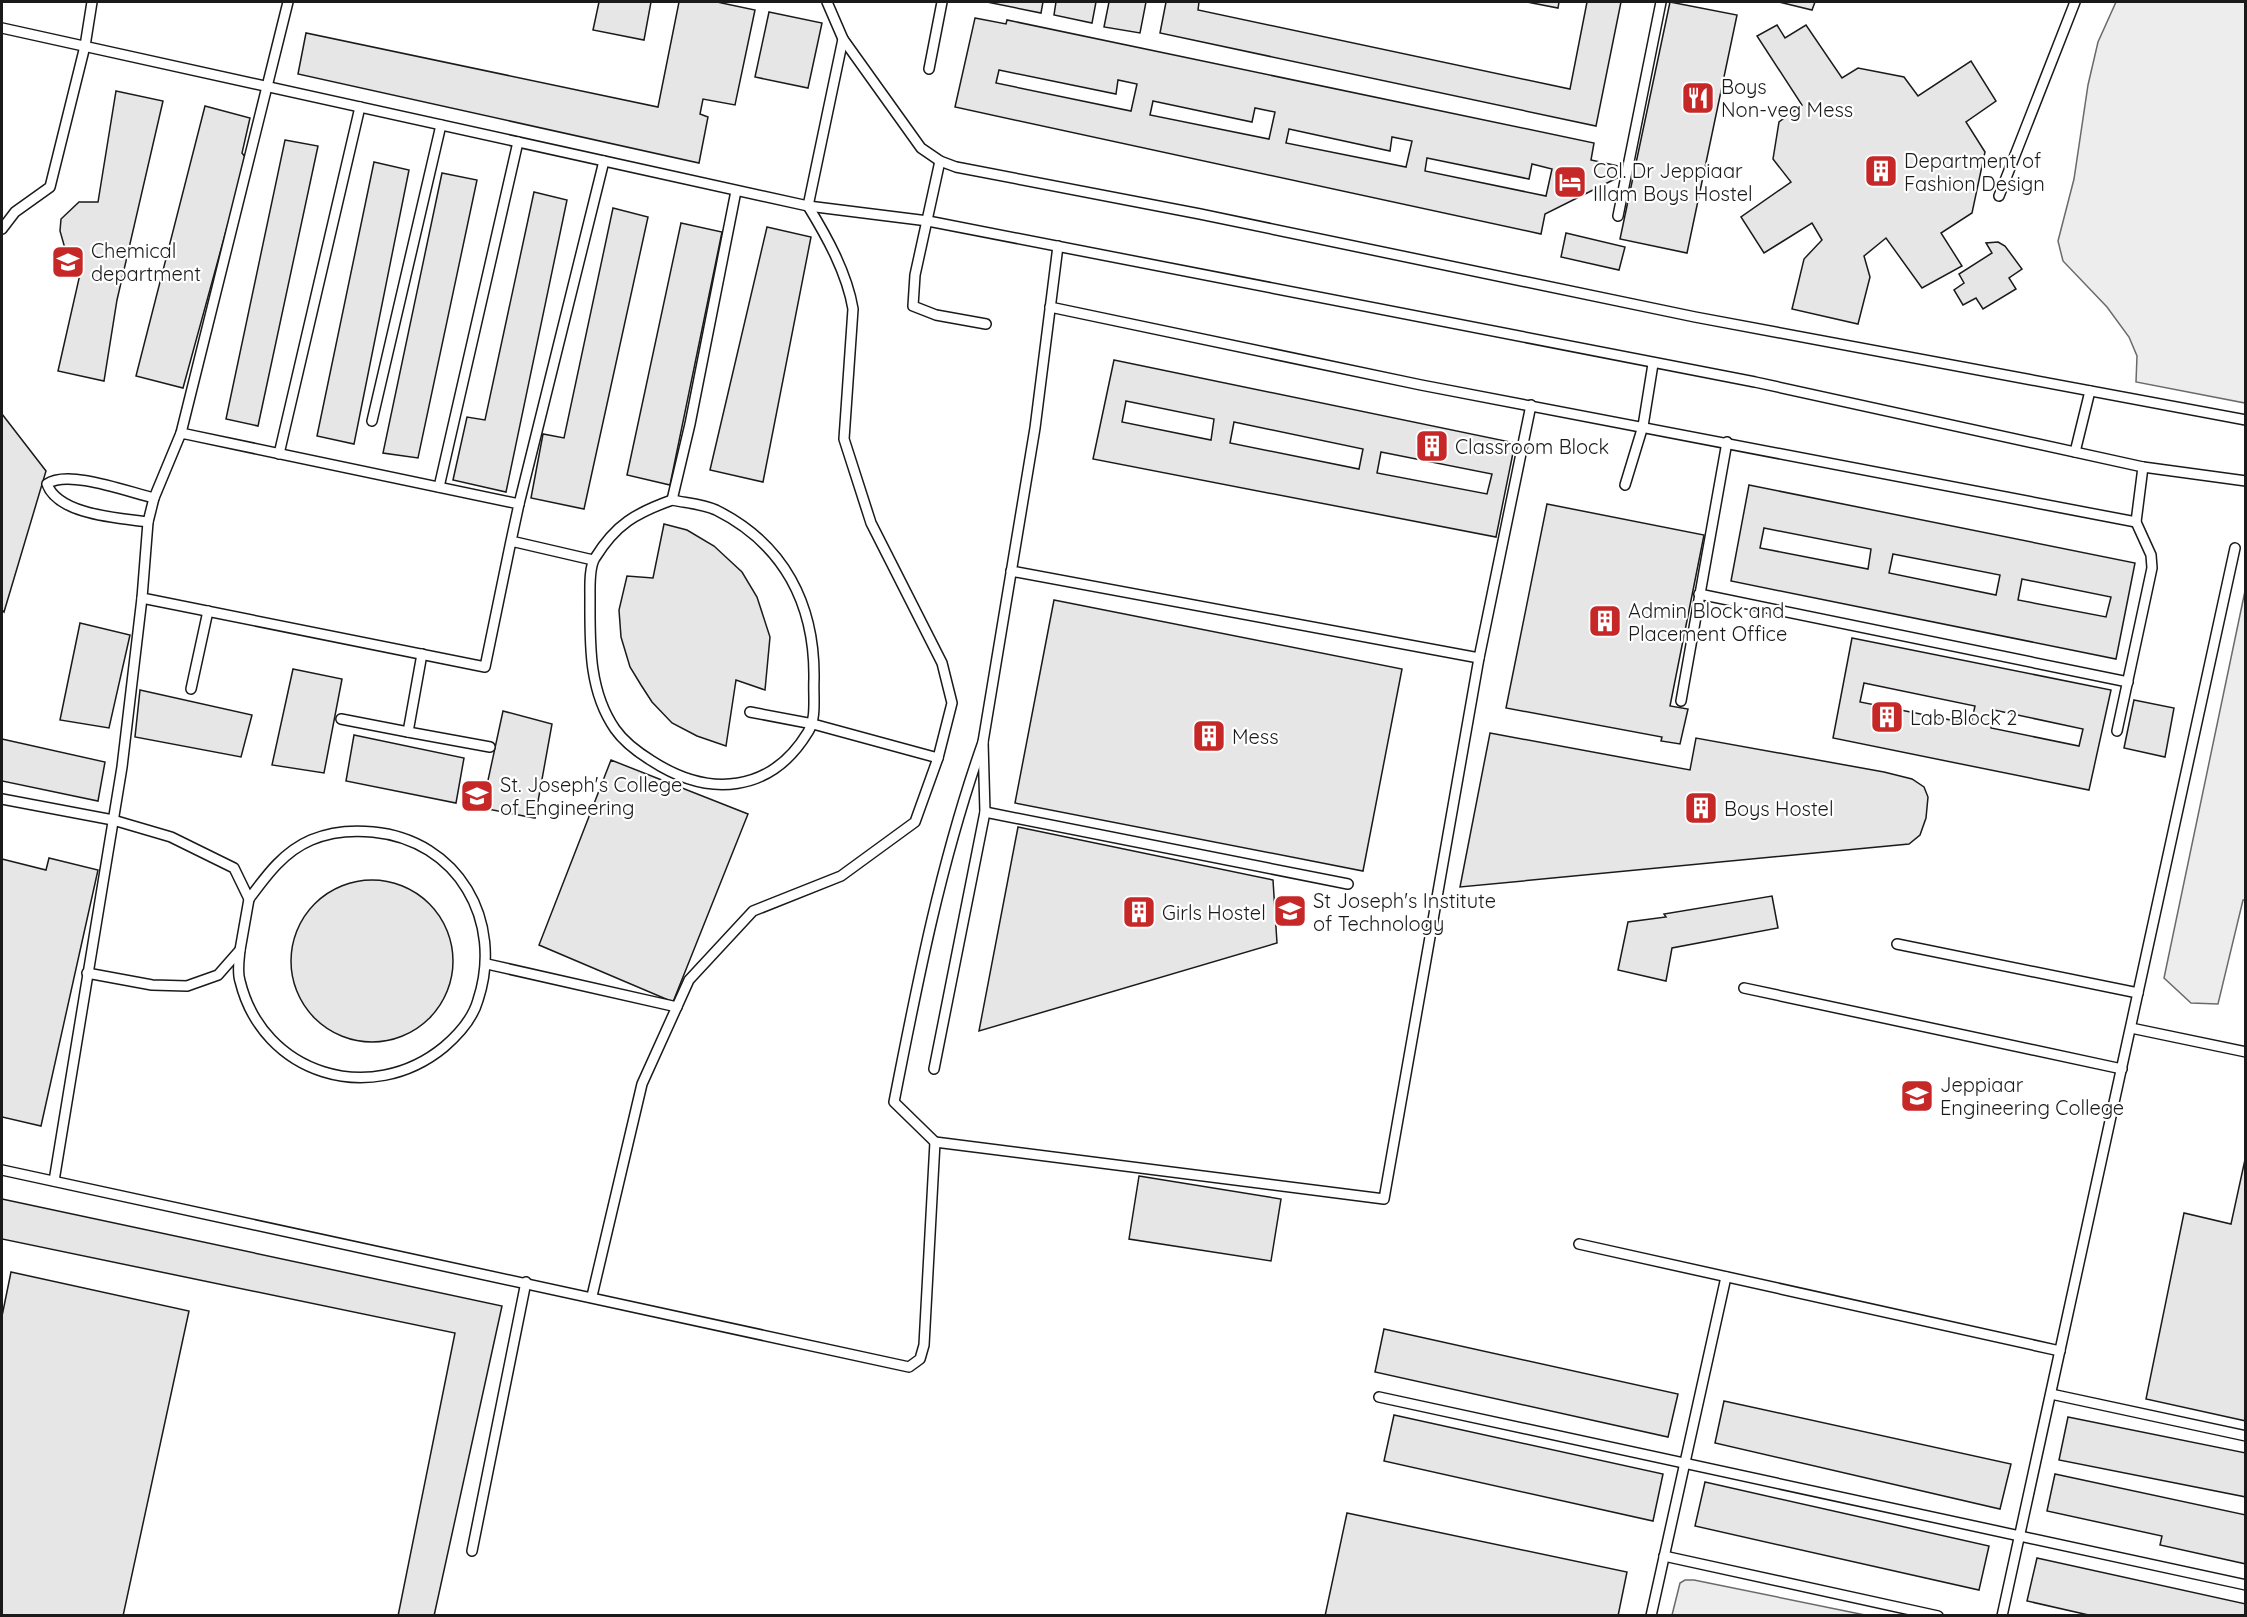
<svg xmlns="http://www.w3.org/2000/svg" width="2247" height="1617" font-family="Quicksand,sans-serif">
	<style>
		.built { fill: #ededed; stroke: #6a6a6a; stroke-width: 1.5 }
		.building { fill: #e6e6e6; stroke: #1a1a1a; stroke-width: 1.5; fill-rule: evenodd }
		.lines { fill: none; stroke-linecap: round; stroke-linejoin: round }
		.service-casing { stroke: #1a1a1a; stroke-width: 12 }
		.service { stroke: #fff; stroke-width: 9 }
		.labels { text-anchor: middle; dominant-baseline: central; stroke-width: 4.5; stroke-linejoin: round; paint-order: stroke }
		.poi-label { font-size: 20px; fill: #1a1a1a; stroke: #fff; text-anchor: start }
	</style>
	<rect width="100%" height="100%" fill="#fff"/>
	<g class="built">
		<path d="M2116,2H2245V403L2136,382L2137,356L2129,337L2107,307L2063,261L2058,241L2074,179L2088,85L2098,42Z"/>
		<path d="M2245,591V900H2243L2218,1004L2191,1003L2164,978Z"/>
		<path d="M1685,1580H1694L1865,1615H1672L1680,1583Z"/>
	</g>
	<g class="building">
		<path d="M599,2H651L644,40L593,30Z"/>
		<path d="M679,2H717L755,10L735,105L703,99L700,114L708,117L699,163L298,74L306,33L658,107Z"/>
		<path d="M987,2H1043L1041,13Z"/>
		<path d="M1056,2H1096L1092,23L1054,15Z"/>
		<path d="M1109,2H1146L1140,33L1104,27Z"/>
		<path d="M1166,2H1199L1198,10L1570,89L1587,2H1621L1596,126L1160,33Z"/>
		<path d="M1527,2H1559L1558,8Z"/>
		<path d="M1670,2L1737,15L1687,253L1620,239Z"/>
		<path d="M1779,2H1815L1812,10Z"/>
		<path d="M769,12L822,23L808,88L755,77Z"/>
		<path d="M975,18L1006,24L1007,20L1594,143L1591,160L1618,166L1627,173L1545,214L1541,234L955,107ZM999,70L1116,94L1118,80L1137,84L1131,111L996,83ZM1153,101L1252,122L1255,108L1275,112L1269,139L1150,115ZM1289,129L1390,151L1392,137L1412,141L1406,167L1286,143ZM1427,158L1529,179L1532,164L1552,169L1546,196L1425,171Z"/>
		<path d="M1777,25L1785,38L1806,25L1842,78L1858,68L1904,77L1918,96L1971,61L1996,101L1966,122L1985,152L1972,213L1941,233L1962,266L1922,288L1886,238L1864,256L1870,277L1858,324L1792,309L1804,259L1822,240L1812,223L1764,253L1741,217L1791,182L1773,159L1779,122L1802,105L1757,36Z"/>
		<path d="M116,91L163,101L117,300L104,381L58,371L83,261L66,252L60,231L61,219L79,202H98Z"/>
		<path d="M205,106L250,118L242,153L246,158L183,388L136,376Z"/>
		<path d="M285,140L318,146L258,426L226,419Z"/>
		<path d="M374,162L409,170L354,444L317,436Z"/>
		<path d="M442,173L477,180L418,458L383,453Z"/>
		<path d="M534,192L567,200L506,492L453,480L467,417L485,420Z"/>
		<path d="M613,208L648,217L584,509L531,498L543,434L564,438Z"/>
		<path d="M681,223L722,232L670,485L627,475Z"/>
		<path d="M767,227L811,237L763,482L710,470Z"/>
		<path d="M1566,233L1625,247L1619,270L1561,257Z"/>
		<path d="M1998,242L2005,246L2022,269L2009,278L2016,289L1983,309L1976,298L1963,305L1954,290L1964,283L1959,274L1992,253L1986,243Z"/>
		<path d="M1114,360L1515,443L1496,537L1093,459ZM1126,401L1214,419L1211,440L1122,422ZM1234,422L1363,449L1359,469L1230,443ZM1381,452L1492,474L1487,494L1377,473Z"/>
		<path d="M2,414L46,471L4,612L2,610Z"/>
		<path d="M1749,485L2135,563L2116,659L1731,581ZM1764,528L1871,549L1868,569L1760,548ZM1893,554L2000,575L1996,595L1889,573ZM2022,579L2111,597L2106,617L2018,600Z"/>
		<path d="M1547,504L1704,535L1670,706L1688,709L1680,744L1661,741L1662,737L1506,708Z"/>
		<path d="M664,524L687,530L714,546L742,572L757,597L770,637L765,690L736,680L726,746L697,736L672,723L652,702L641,685L630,667L621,637L619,610L627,576L653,578Z"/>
		<path d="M1054,600L1402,669L1363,871L1015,803Z"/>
		<path d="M80,623L130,635L109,728L60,720Z"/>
		<path d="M1852,638L2111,690L2089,790L1833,738ZM1864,683L1975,706L1971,724L1860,702ZM1994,710L2083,729L2079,746L1991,728Z"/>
		<path d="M293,669L342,679L324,773L272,765Z"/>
		<path d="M140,690L252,715L241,757L135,737Z"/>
		<path d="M2134,700L2174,708L2165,757L2124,748Z"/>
		<path d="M503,711L552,724L535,818L482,808Z"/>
		<path d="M1490,733L1690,770L1696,738L1884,772L1912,779L1924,787L1928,797L1926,818L1920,835L1909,844L1460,887Z"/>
		<path d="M354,735L464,758L456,803L346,781Z"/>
		<path d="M2,739L105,762L98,801L2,781Z"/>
		<path d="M611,760L748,814L673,1002L539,945Z"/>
		<path d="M1018,827L1273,880L1277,943L979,1031Z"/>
		<path d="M49,858L98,870L41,1126L2,1117V859L46,870Z"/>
		<circle cx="372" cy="961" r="81"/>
		<path d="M1772,896L1778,928L1672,948L1666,981L1618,970L1628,922L1666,917L1664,914Z"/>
		<path d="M2246,1155V1421L2146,1399L2184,1213L2231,1224Z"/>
		<path d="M1139,1176L1281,1199L1271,1261L1129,1239Z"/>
		<path d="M2,1199L502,1306L434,1616H398L455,1333L2,1239Z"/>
		<path d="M11,1272L189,1311L123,1616H2V1316Z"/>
		<path d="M1384,1329L1678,1394L1668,1437L1375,1372Z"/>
		<path d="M1724,1401L2011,1464L2000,1509L1715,1443Z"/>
		<path d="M1394,1415L1663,1474L1653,1521L1384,1461Z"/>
		<path d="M2068,1417L2246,1453V1497L2059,1460Z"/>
		<path d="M2055,1474L2246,1515V1564L2160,1545L2162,1536L2047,1511Z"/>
		<path d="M1705,1482L1989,1546L1979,1590L1695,1526Z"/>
		<path d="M1347,1513L1627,1572L1618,1616H1325Z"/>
		<path d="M2037,1558L2246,1604V1616H2093L2027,1601Z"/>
	</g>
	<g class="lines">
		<defs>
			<g id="service">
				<path d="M827,2L843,39L921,148L940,161L956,167L1200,214L1695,317L2246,420"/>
				<path d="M2,28L808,206L928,221L1755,382L2143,467L2246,481"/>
				<path d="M929,69L942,2"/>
				<path d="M940,161L915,275L913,306L936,315L986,324"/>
				<path d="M1999,196L2075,2"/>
				<path d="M1618,216L1661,2"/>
				<path d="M2,229L15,212L50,187L85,46L92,2"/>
				<path d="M1050,307L1421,385L2136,522"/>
				<path d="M372,421L441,125"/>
				<path d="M181,433L288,2"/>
				<path d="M2075,452L2090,391"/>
				<path d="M279,454L360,107"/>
				<path d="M1625,485L1643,426L1653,364"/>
				<path d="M439,487L518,142"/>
				<path d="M672,500C686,503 703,504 716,510C784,544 815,604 814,679C813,696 817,718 808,732C771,793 709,798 652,761C639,753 624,742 615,729C588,690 590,642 590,598C590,587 589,567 595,558C616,524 636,513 672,500Z"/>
				<path d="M672,500L690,424L736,191"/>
				<path d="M519,504L604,161"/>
				<path d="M148,522C119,518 58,515 47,484C68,469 128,492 154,498"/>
				<path d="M511,541L519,504L181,433L154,498L148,522L142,598L485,667L511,541L593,560"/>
				<path d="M1011,571L1479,658"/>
				<path d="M1699,594L2128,682"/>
				<path d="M191,689L208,611"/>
				<path d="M1681,701L1727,442"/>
				<path d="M750,712L813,724L938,758"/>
				<path d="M341,719L408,732L422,654"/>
				<path d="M2117,731L2152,568L2151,555L2136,522L2143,467"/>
				<path d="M408,732L490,747"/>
				<path d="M983,742C941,861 918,979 894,1102L935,1142L1384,1199L1479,658L1531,405"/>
				<path d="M2,799L113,820L171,837L234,868L249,899L240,950L218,975L187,986L152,985L87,973"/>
				<path d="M985,812L1348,884"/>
				<path d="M1897,944L2138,993"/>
				<path d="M240,950C239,960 237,972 240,981C263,1075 371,1107 444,1047C458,1035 473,1018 478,1000C504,921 458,840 373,832C353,830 330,832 311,840C283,852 266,876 249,899"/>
				<path d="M487,964L677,1007"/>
				<path d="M1744,988L2122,1069"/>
				<path d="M2131,1028L2246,1052"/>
				<path d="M934,1069L985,812L983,742L1035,428L1058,246"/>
				<path d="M2,1170L909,1367L920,1359L924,1345L935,1142"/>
				<path d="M54,1181L122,767L142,598"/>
				<path d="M1579,1244L2060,1351"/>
				<path d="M592,1296L642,1084L689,980L753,911L841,876L915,822L938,758L952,703L942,663L871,523L844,439L853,309C847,273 827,237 808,206L843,39"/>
				<path d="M2051,1394L2246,1436"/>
				<path d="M1379,1397L2246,1585"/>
				<path d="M472,1551L526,1282"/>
				<path d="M1664,1556L1938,1616"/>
				<path d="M1651,1616L1726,1277"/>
				<path d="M2002,1616L2235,548"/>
			</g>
		</defs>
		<use href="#service" class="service-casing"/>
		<use href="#service" class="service"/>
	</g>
	<defs>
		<symbol id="restaurant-square" viewBox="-11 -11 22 22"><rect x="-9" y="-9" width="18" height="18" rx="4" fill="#c62828" stroke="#fff"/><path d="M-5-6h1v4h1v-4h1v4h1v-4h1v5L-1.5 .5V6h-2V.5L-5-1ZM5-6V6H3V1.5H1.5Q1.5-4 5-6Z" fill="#fff"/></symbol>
		<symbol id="building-square" viewBox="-11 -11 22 22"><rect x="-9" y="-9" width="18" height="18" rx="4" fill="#c62828" stroke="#fff"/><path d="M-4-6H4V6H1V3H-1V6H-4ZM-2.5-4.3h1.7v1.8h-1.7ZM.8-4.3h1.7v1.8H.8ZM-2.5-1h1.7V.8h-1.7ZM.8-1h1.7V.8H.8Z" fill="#fff"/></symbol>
		<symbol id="hotel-square" viewBox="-11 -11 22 22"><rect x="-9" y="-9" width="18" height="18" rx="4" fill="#c62828" stroke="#fff"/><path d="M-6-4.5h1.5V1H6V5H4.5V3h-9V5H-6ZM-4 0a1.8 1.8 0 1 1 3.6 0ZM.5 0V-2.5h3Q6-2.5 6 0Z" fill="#fff"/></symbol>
		<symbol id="school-square" viewBox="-11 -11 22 22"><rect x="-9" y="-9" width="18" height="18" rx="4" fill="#c62828" stroke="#fff"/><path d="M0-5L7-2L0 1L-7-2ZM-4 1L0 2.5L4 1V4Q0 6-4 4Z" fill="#fff"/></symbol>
		<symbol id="university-square" viewBox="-11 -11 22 22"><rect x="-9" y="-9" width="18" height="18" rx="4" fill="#c62828" stroke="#fff"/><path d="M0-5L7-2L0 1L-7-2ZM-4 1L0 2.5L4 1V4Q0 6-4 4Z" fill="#fff"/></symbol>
	</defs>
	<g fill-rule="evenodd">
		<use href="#restaurant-square" x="1679" y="79" width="38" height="38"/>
		<use href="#building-square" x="1862" y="152" width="38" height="38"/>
		<use href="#hotel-square" x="1551" y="163" width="38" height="38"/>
		<use href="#school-square" x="49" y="243" width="38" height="38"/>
		<use href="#building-square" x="1413" y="427" width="38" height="38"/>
		<use href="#building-square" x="1586" y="602" width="38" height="38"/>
		<use href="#building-square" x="1868" y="698" width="38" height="38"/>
		<use href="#building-square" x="1190" y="717" width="38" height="38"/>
		<use href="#university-square" x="458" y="777" width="38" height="38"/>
		<use href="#building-square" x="1682" y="789" width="38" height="38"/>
		<use href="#university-square" x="1271" y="892" width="38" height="38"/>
		<use href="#building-square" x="1120" y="893" width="38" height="38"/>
		<use href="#university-square" x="1898" y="1077" width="38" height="38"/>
	</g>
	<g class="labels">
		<g class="poi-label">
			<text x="1721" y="86">Boys<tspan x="1721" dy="23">Non-veg Mess</tspan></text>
			<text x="1904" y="160">Department of<tspan x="1904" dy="23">Fashion Design</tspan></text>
			<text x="1593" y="170">Col. Dr Jeppiaar<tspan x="1593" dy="23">Illam Boys Hostel</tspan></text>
			<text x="91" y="250">Chemical<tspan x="91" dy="23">department</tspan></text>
			<text x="1455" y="446">Classroom Block</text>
			<text x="1628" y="610">Admin Block and<tspan x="1628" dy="23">Placement Office</tspan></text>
			<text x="1910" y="717">Lab Block 2</text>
			<text x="1232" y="736">Mess</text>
			<text x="500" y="784">St. Joseph's College<tspan x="500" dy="23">of Engineering</tspan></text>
			<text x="1724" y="808">Boys Hostel</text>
			<text x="1313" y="900">St Joseph's Institute<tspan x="1313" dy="23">of Technology</tspan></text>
			<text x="1162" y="912">Girls Hostel</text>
			<text x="1940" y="1084">Jeppiaar<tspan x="1940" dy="23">Engineering College</tspan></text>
		</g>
	</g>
	<rect width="2247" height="1617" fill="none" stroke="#1a1a1a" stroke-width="6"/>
</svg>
